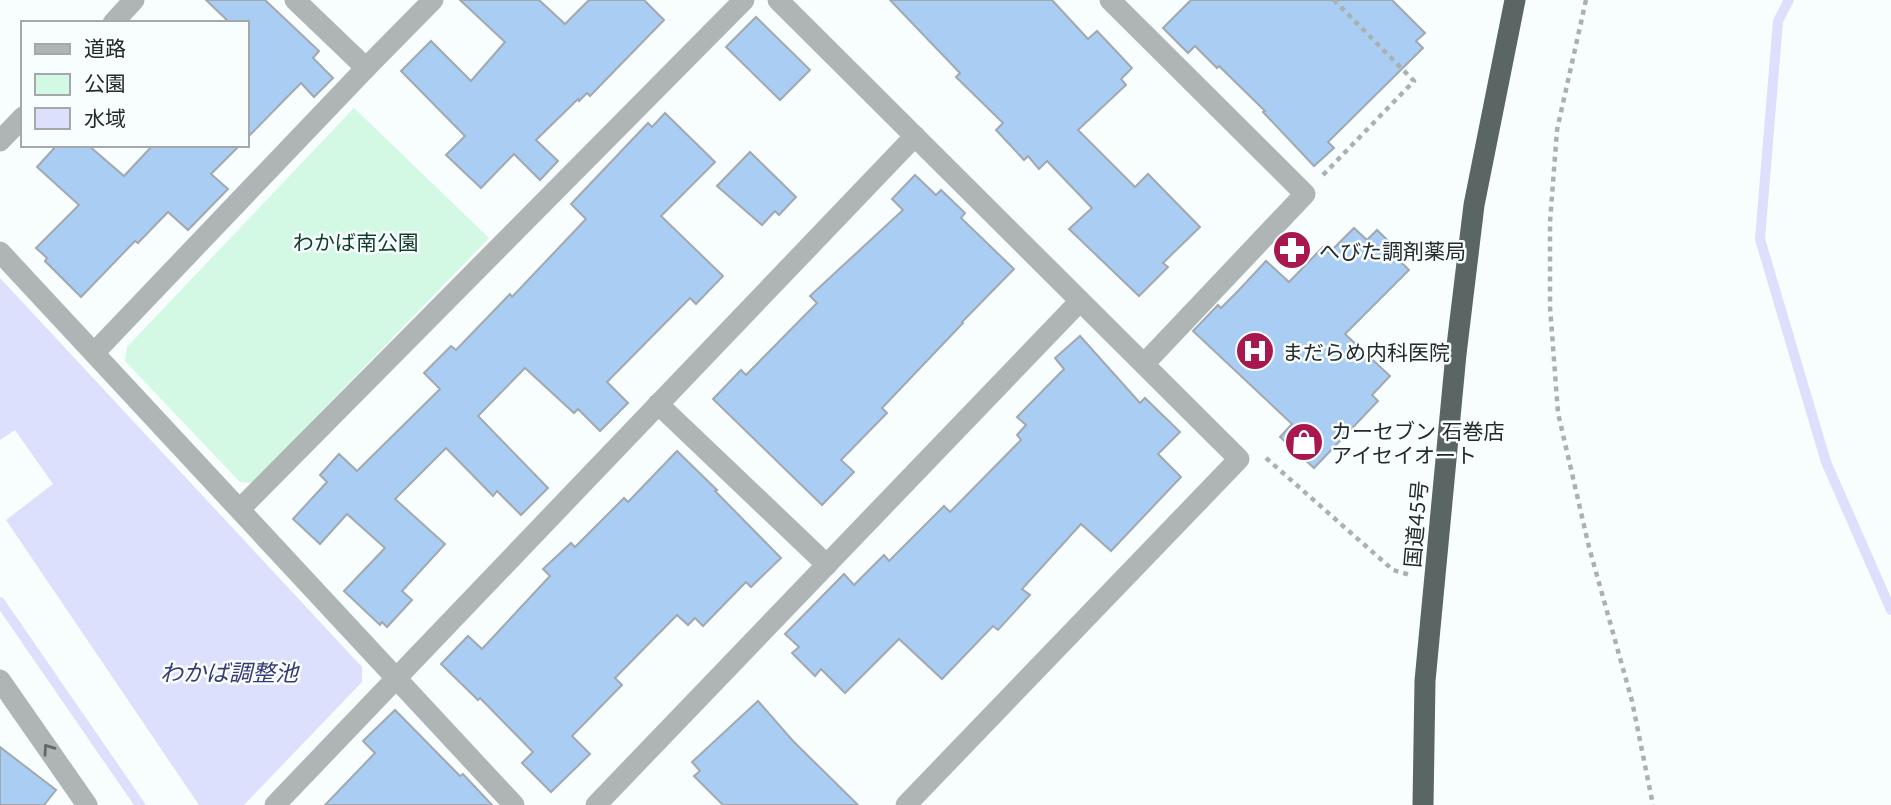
<svg xmlns="http://www.w3.org/2000/svg" width="1891" height="805" font-family="Lato,'Noto Sans JP',sans-serif">
	<style>
		.green { fill: #d3f8e4 }
		.water { fill: #dce0fd }
		.lines { fill: none; stroke-linecap: round; stroke-linejoin: round }
		.stream { stroke: #dce0fd; stroke-width: 10 }
		.building { fill: #aacef3; stroke: #a1a8b0; stroke-width: 2 }
		.path { stroke: #abb0b1; stroke-width: 4.5; stroke-dasharray: 5 5; stroke-linecap: butt }
		.street { stroke: #afb5b4; stroke-width: 21 }
		.highway { stroke: #5a6564; stroke-width: 21 }
		.oneway { stroke: #636869 }
		.labels { text-anchor: middle; dominant-baseline: central; stroke-width: 5; stroke-linejoin: round; paint-order: stroke }
		.park-label { font-size: 21px; fill: #133d2b; stroke: #f8fdfe }
		.poi-label { font-size: 21px; fill: #24292b; stroke: #f8fdfe; text-anchor: start }
		.street-label { font-size: 21px; fill: #24292b; stroke: #f8fdfe }
		.water-label { font-size: 23px; font-style: italic; fill: #383b74; stroke: #f8fdfe }
	</style>
	<rect width="100%" height="100%" fill="#f8fdfe"/>
	<path class="green" d="M354,108L489,238L252,483L240,482L125,361L127,347Z"/>
	<path class="water" d="M0,278L362,667V682L244,805H199L6,520L53,484L15,430L0,440Z"/>
	<g class="lines">
		<g class="stream">
			<path d="M1789,0L1778,21L1760,239L1826,462L1891,610"/>
			<path d="M0,602L140,805"/>
		</g>
	</g>
	<g class="building">
		<path d="M206,0H265L319,51L313,58L333,78L314,97L301,83L247,138V23H230Z"/>
		<path d="M460,0H539L565,24L589,0H644L664,20L590,96L587,93L579,101L578,99L536,140L558,161L540,180L514,154L481,188L446,155L465,136L401,71L431,41L471,81L505,42Z"/>
		<path d="M890,0H1052L1088,39L1097,31L1132,68L1121,79L1126,85L1078,130L1135,187L1148,174L1200,227L1163,263L1168,267L1139,296L1069,229L1092,208L1047,161L1039,169L1028,156L1024,160L996,130L1003,123L956,77L960,73Z"/>
		<path d="M1191,0H1392L1425,33L1416,41L1423,48L1328,142L1334,148L1314,166L1263,112L1265,111L1219,66L1217,68L1195,46L1188,53L1163,28Z"/>
		<path d="M756,17L810,70L780,100L726,47Z"/>
		<path d="M665,113L715,162L661,216L723,276L696,304L690,298L607,382L628,403L600,431L578,409L574,413L525,368L478,416L548,488L521,515L497,491L493,496L446,448L395,499L445,544L402,591L412,600L387,627L382,622L380,625L344,591L385,548L347,514L320,544L293,519L327,482L320,475L339,454L357,471L440,389L424,373L451,346L456,350L510,294L512,297L586,219L571,204L648,123L652,127Z"/>
		<path d="M57,145H88L124,176L153,145H240L211,174L228,189L188,230L168,212L138,243L135,241L81,297L45,261L47,258L36,248L79,205L37,167Z"/>
		<path d="M750,152L796,197L779,215L775,211L762,225L717,186Z"/>
		<path d="M915,175L936,195L941,190L965,213L961,218L1014,269L962,322L963,323L882,408L887,413L841,460L854,472L822,505L713,399L741,370L746,375L817,303L810,296L903,210L892,199Z"/>
		<path d="M1354,228L1367,240L1377,230L1405,257L1400,261L1409,270L1345,334L1390,376L1372,395L1378,401L1314,468L1280,437L1292,424L1193,331L1218,305L1221,308L1239,290L1266,261L1289,282L1323,247L1329,253Z"/>
		<path d="M1080,336L1140,403L1145,398L1180,432L1158,454L1181,477L1111,551L1081,524L1022,589L1030,595L998,630L993,626L942,679L899,639L845,693L821,669L815,676L792,653L799,647L785,634L844,574L854,585L884,555L889,561L944,506L950,512L1021,440L1017,435L1026,425L1017,417L1064,369L1055,358Z"/>
		<path d="M677,451L717,490L715,491L781,558L751,587L746,582L703,626L695,618L688,625L677,615L615,678L622,685L572,736L590,754L551,792L522,763L533,752L480,698L478,700L441,664L468,636L482,649L550,576L543,569L571,543L575,547L624,498L628,502Z"/>
		<path d="M758,701L793,741L858,805H723L694,776L700,771L692,762Z"/>
		<path d="M395,710L460,776L463,774L492,805H325L375,753L363,741Z"/>
		<path d="M0,747L56,790L44,805H0Z"/>
	</g>
	<g class="lines">
		<g class="path">
			<path d="M1586,0L1557,130L1550,222V307L1558,413L1589,547L1632,701L1653,805"/>
			<path d="M1323,175L1414,81L1334,0"/>
			<path d="M1266,458L1393,570L1410,575"/>
		</g>
		<g class="street">
			<path d="M295,0L366,68"/>
			<path d="M778,0L1239,459L906,805"/>
			<path d="M1110,0L1305,194L1144,364"/>
			<path d="M113,23L134,0"/>
			<path d="M0,141L23,117"/>
			<path d="M0,252L514,805"/>
			<path d="M94,353L366,68L433,0"/>
			<path d="M658,404L827,565"/>
			<path d="M240,509L744,0"/>
			<path d="M0,680L87,805"/>
			<path d="M275,805L915,136"/>
			<path d="M596,805L1080,301"/>
		</g>
		<path class="highway" d="M1423,805L1425,681L1456,354L1474,205L1515,0"/>
	</g>
	<defs><path id="oneway-chevron" d="M-2-3.5L2.5 0L-2 3.5" fill="none" stroke-width="1.6" stroke-linecap="round" stroke-linejoin="round" transform="scale(1.75)"/></defs>
	<use class="oneway" href="#oneway-chevron" transform="translate(48 749) rotate(-125)"/>
	<defs>
		<symbol id="pharmacy-disc" viewBox="-11 -11 22 22"><circle r="9.5" fill="#a9174f" stroke="#f8fdfe"/><path d="M-2-6h4v4h4v4h-4v4h-4v-4h-4v-4h4Z" fill="#fff"/></symbol>
		<symbol id="hospital-disc" viewBox="-11 -11 22 22"><circle r="9.5" fill="#a9174f" stroke="#f8fdfe"/><path d="M-5-5h3v3.5h4V-5h3V5h-3V1.5h-4V5h-3Z" fill="#fff"/></symbol>
		<symbol id="shop-disc" viewBox="-11 -11 22 22"><circle r="9.5" fill="#a9174f" stroke="#f8fdfe"/><path d="M-5-2.5h2.3a2.7 3.5 0 0 1 5.4 0H5L5.5 6h-11ZM-1.5-2.5h3a1.5 2.3 0 0 0-3 0Z" fill="#fff"/></symbol>
	</defs>
	<g fill-rule="evenodd">
		<use href="#pharmacy-disc" x="1270" y="228" width="44" height="44"/>
		<use href="#hospital-disc" x="1233" y="329" width="44" height="44"/>
		<use href="#shop-disc" x="1282" y="420" width="44" height="44"/>
	</g>
	<g class="labels">
		<g class="park-label">
			<text x="356" y="241">わかば南公園</text>
		</g>
		<g class="poi-label">
			<text x="1319" y="250">へびた調剤薬局</text>
			<text x="1282" y="351">まだらめ内科医院</text>
			<text x="1331" y="430">カーセブン 石巻店<tspan x="1331" dy="24">アイセイオート</tspan></text>
		</g>
		<g class="street-label">
			<text transform="translate(1415 524) rotate(-85)">国道45号</text>
		</g>
		<g class="water-label">
			<text x="229" y="672">わかば調整池</text>
		</g>
	</g>
	<rect x="21" y="21" width="228" height="126" fill="#f8fdfe" stroke="#a3a8aa" stroke-width="2"/>
	<rect x="35" y="44" width="35" height="10" fill="#afb5b4" stroke="#a3a8aa" stroke-width="2"/>
	<text x="84" y="56" font-size="21" fill="#24292b">道路</text>
	<rect x="35" y="74" width="35" height="21" fill="#d3f8e4" stroke="#a3a8aa" stroke-width="2"/>
	<text x="84" y="91" font-size="21" fill="#24292b">公園</text>
	<rect x="35" y="108" width="35" height="21" fill="#dce0fd" stroke="#a3a8aa" stroke-width="2"/>
	<text x="84" y="126" font-size="21" fill="#24292b">水域</text>
</svg>
